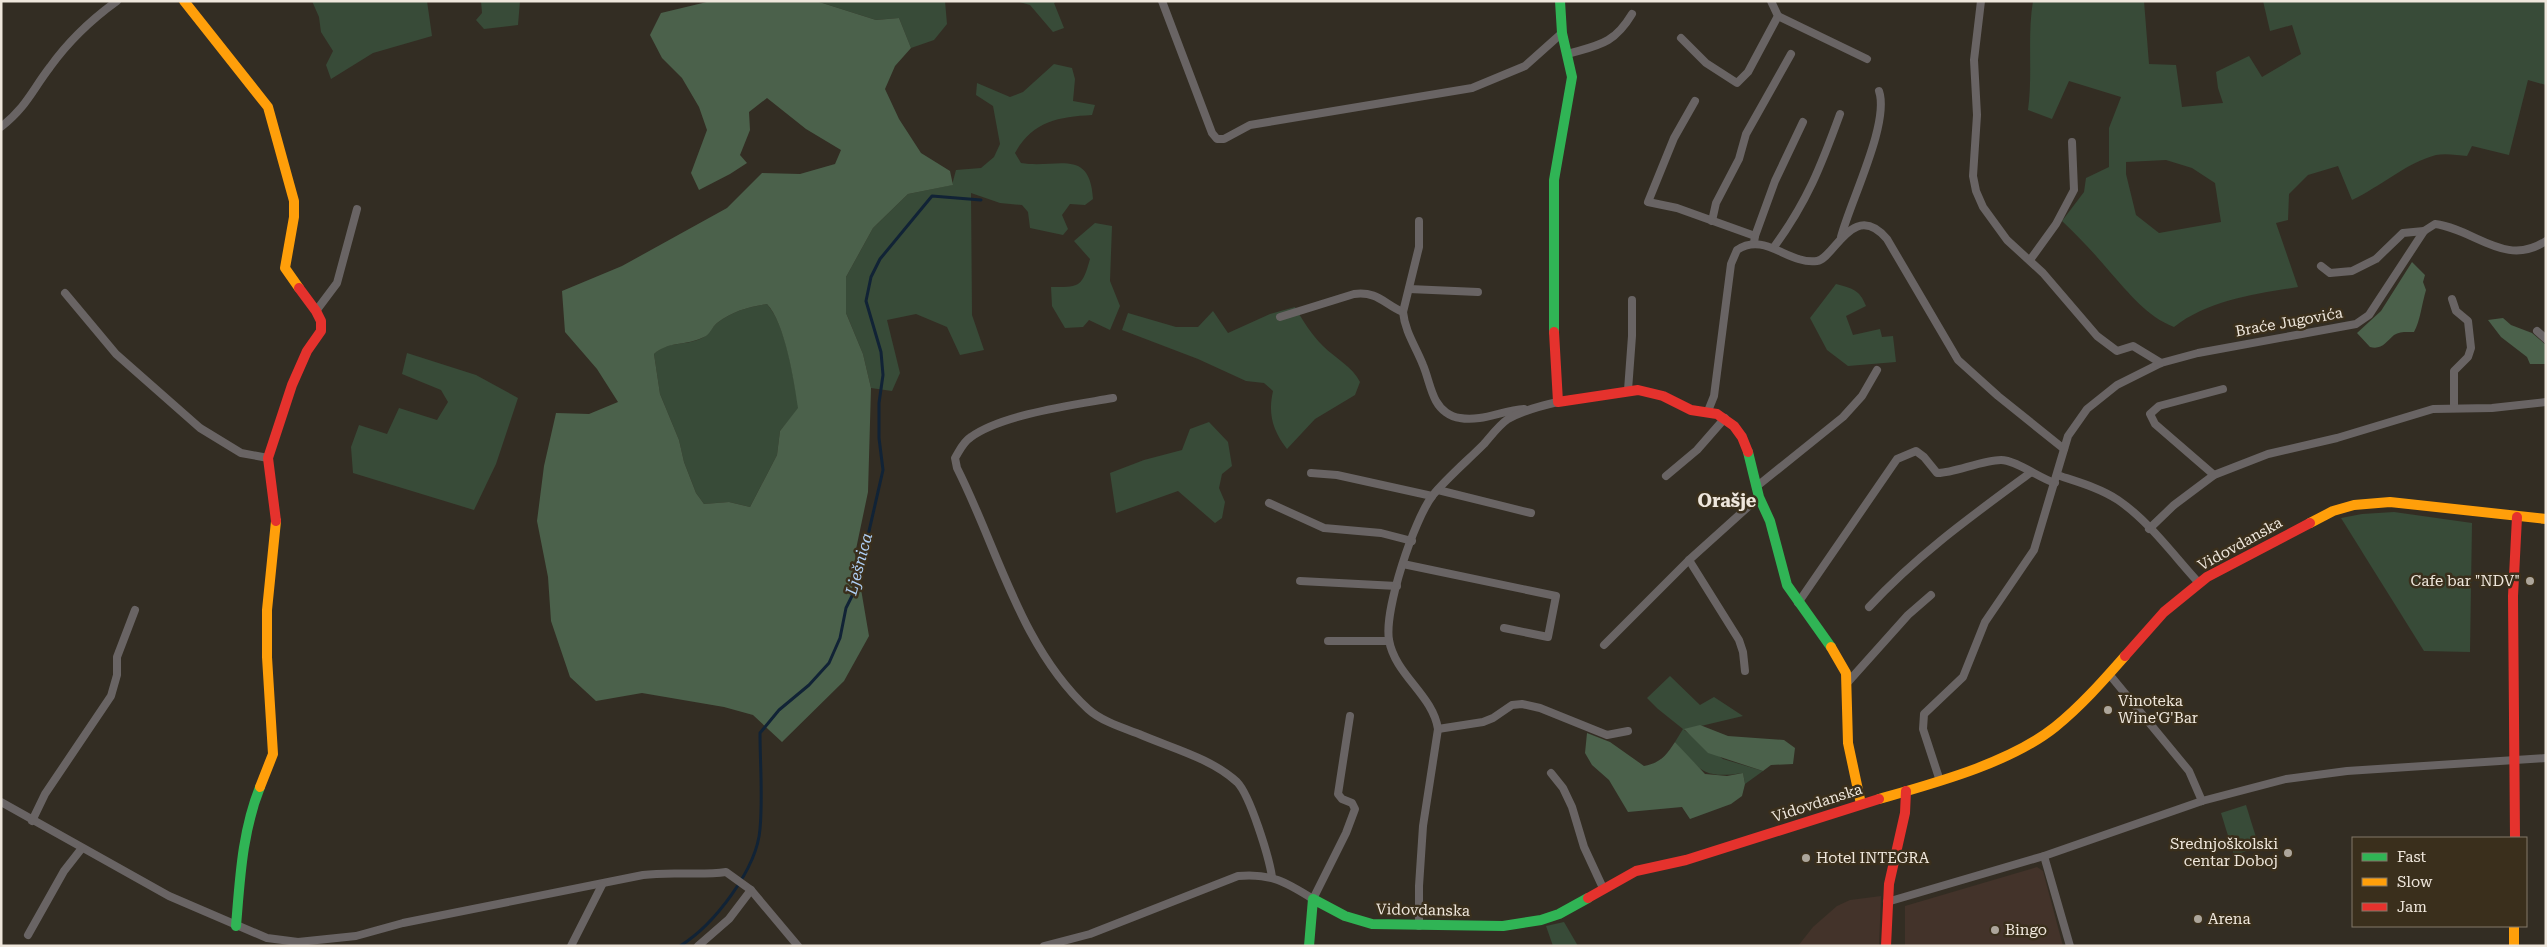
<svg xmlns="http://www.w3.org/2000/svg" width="2547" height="947" font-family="'Roboto Serif',serif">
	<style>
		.commercial { fill: #43332a }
		.green { fill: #384b38; fill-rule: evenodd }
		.forest { fill: #4b614b; fill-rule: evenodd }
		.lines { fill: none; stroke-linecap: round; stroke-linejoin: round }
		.stream { stroke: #112336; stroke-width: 3 }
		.street { stroke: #696464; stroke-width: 8 }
		.fast { stroke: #30b455; stroke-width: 10 }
		.slow { stroke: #ff9f0a; stroke-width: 10 }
		.jam { stroke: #e5322d; stroke-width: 10 }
		.poi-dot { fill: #ada69b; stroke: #3a2f1c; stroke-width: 2 }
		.labels { text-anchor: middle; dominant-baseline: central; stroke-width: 5; stroke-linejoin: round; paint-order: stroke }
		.street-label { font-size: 15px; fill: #efe7dc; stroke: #3a2f1c }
		.poi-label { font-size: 15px; fill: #efe7dc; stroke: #3a2f1c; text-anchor: start }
		.water-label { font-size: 16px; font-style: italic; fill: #afcff5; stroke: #3a2f1c }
		.quarter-label { font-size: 18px; font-weight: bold; fill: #efe7dc; stroke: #3a2f1c }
	</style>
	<rect width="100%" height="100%" fill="#332d23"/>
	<g class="commercial">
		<path d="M2037,867L2043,871L2063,946H1905V906Z"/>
		<path d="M1881,896L1879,946H1798L1813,927L1837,906L1850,900Z"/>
	</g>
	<g class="green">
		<path d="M312,1H427L432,36L373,53L331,79L326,65L333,51L321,32L319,17Z"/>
		<path d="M481,1H520L518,25L484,29L476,20L482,13Z"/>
		<path d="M816,1H945L947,24L934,40L911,48L899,18L876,20Z"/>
		<path d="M1016,1H1057L1054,3L1064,28L1053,32L1030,5Z"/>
		<path d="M2033,1H2144L2149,64L2176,65L2182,107L2223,103L2218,88L2216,72L2249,56L2262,77L2301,54L2292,25L2270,31L2263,1H2546V85L2528,80L2509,155L2472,146L2467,156C2458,155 2445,153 2436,155C2406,163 2380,187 2352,200L2338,166L2308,175L2289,194L2288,220L2276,223L2298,287C2255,294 2209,300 2174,327C2146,316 2129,293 2110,272C2095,254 2079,237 2062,221L2084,192L2086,178L2109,167V128L2121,97L2069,81L2052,119L2028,110C2033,74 2027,37 2033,1ZM2166,160L2192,168L2215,183L2221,222L2159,233L2136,215L2126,174V162Z"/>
		<path d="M1054,64L1072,68L1075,79L1073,101L1095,105L1092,115C1058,117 1033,121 1015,153L1021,163C1057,169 1090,147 1093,199L1085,205L1070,204L1062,215L1068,229L1063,235L1030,228L1028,212L1022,205L1000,203L971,193L972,315L984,350L960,355L947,327L916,314L887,320L900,373L892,391L871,388L863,354L846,313V277L873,228L908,194L952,185L956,170L981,168L994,157L1000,144L993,106L976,95L977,83L1010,97L1023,92Z"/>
		<path d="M1095,223L1112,226L1110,281L1120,306L1110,330L1089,320L1083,327L1065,328L1052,306L1051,287C1079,287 1082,288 1090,259L1074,241Z"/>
		<path d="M1836,284C1852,288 1860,290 1866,306L1846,316L1853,335L1880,329L1882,337L1893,336L1896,362L1848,366L1827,350L1810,318Z"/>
		<path d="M767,304C787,327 793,378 799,408L780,431L777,455L750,507L729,502L704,504L696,493L684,462L679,440L660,394L654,354C669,340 686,347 704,337C710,334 712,327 717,323C733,311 748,307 767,304Z"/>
		<path d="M1295,307C1303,321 1311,334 1323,346C1335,358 1353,367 1360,382L1355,395L1315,419L1287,449C1272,430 1268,413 1273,391L1264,383L1246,381L1198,359L1122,330L1128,313L1176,327H1198L1213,311L1228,333L1270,314Z"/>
		<path d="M407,353L476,375L518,398L496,464L474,510L353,473L351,447L359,425L387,434L399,408L437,420L448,402L441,390L402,374Z"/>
		<path d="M1209,422L1228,442L1232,466L1222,474L1219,488L1225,502L1222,518L1215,523L1178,491L1116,513L1110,473L1144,460L1182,450L1190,429Z"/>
		<path d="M2394,512L2472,523L2470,652L2424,651L2341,518L2362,514Z"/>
		<path d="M1670,676L1700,705L1714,697L1743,716L1684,730L1723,759L1763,771L1745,784L1743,773C1703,779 1700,771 1675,742L1683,729L1658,709L1647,698Z"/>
		<path d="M2246,805L2259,847L2234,855L2221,813Z"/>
		<path d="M1564,922L1578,946H1553L1546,926Z"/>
	</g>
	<g class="forest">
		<path d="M711,1H816L876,20L899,18L911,48L895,66L885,89L899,119L921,153L950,171L953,185L908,194L873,228L846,277V313L863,354L871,388L868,492L855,554L869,636L844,681L782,742L753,715L724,707L642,693L596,701L570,677L551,621L548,577L537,521L544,466L556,413L589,414L618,402L597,369L565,332L562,291L622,266L727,208L762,173L800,174L835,164L841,150L806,129L767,98L749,112L750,130L740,155L747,163L730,174L699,190L691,173L707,130L699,107L682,78L662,58L650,35L661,13ZM767,304C785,323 794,381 798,408L780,431L777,455L750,507L729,502L704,504L696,493L684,462L679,440L660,394L654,354C668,341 686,346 704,337C710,335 712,327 717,323C733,311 748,307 767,304Z"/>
		<path d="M2412,262L2425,275L2423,282L2426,290C2422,303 2420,322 2414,332C2408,332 2400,331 2394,335C2386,342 2382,350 2370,347L2357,333L2381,311Z"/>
		<path d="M2503,318L2511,325L2532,333L2546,345V364H2530L2527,357L2501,337L2488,320Z"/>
		<path d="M1700,725L1728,736L1784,740L1795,748L1793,764L1771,765L1763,771L1708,753L1684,729Z"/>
		<path d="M1587,733L1610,742L1644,766C1660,763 1666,756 1675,742L1705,774L1727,776L1743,773L1745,784L1742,796L1731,804L1690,819L1682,807L1628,812L1609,780L1592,765L1585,753Z"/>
	</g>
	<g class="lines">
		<path class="stream" d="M680,946C714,925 757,869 760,829C763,797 760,764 760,733L779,710L809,685L829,663L840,638L846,608L856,588L883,470L879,438V403L883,375L881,352L866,301L871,277L880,259L932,196L981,200"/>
		<g class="street">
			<path d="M1162,1L1212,133L1217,139H1224L1250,125L1472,88L1525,66L1562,33"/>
			<path d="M1981,1L1974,60L1977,115L1973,176L1976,191L1983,207L2007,240L2043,273L2097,336L2117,351L2133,346L2161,363"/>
			<path d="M1778,16L1867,59"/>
			<path d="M1681,38L1706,63L1737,83L1748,72L1778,16L1771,1"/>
			<path d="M1568,54C1599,45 1614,44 1632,14"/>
			<path d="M1695,101L1674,138L1648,202L1677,208L1755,236L1754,243"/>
			<path d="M1,127C27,106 31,92 50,67C68,42 92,19 117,1"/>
			<path d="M1712,221L1716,203L1739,159L1746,134L1791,54"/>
			<path d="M1755,236L1775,181L1803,122"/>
			<path d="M1841,237C1850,202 1890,123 1879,91"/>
			<path d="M1774,247C1807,202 1821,166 1840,114"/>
			<path d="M2030,260L2056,224L2074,190L2072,142"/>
			<path d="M2321,266L2330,273L2352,271L2376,259L2403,233L2424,231"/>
			<path d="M1409,289L1478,292"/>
			<path d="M65,293L116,354L200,428L241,453L268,458"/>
			<path d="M2452,299L2456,311L2468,321L2471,348L2468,357L2454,371V408"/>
			<path d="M316,311L337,283L357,209"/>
			<path d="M1403,312L1419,247V221"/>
			<path d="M1280,317L1354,294C1378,291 1384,304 1403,312C1405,332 1416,347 1423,365C1428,377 1430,390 1436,401C1441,410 1450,417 1460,418C1482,422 1503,410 1524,409"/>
			<path d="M2537,331L2546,339"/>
			<path d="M1628,390L1632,336V300"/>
			<path d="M1113,398C1074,405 1003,414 971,437C963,442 960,450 955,458L957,468C998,549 1020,646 1088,709C1101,721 1123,728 1139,734C1171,748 1211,758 1237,782C1250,795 1269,857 1272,877"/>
			<path d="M1708,411L1714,396L1731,264L1737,250C1765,231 1788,265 1817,261C1834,259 1853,199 1887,239L1958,360L1998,396L2064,449"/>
			<path d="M1311,473L1337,475L1432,496"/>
			<path d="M2057,475C2078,482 2100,488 2118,500C2149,521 2174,556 2199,583"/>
			<path d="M2214,475L2155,424L2150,414L2159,406L2223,389"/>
			<path d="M1666,476L1697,450L1725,418"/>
			<path d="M1756,487L1843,417L1862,396L1877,370"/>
			<path d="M1438,490L1531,513"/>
			<path d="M1269,503L1324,528L1381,533L1412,541"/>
			<path d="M2149,529L2174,505L2214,475L2268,454L2337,438L2433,409L2492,408L2546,402"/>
			<path d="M1689,560L1739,640L1743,652L1745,671"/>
			<path d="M1403,564L1556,596L1548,637L1504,628"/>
			<path d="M1300,581L1397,586"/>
			<path d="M1798,603L1897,459L1916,451L1924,457L1937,473C1952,474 1982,460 2001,460C2016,460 2039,478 2055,483"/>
			<path d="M1869,607C1917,555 1973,515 2030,473"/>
			<path d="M1328,641H1389"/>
			<path d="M1604,645L1689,560L1759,497"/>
			<path d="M2109,674L2189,771L2202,801"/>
			<path d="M1848,682L1908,615L1931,595"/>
			<path d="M1438,729L1483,722L1493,718L1512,705L1522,704L1540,708L1607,735L1628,731"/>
			<path d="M1551,773L1563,788L1572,807L1584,847L1603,888"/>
			<path d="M1940,781L1923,729L1924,714L1963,677L1985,622L2034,550L2068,436L2087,409L2117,385L2161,363L2198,353L2356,324L2369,315L2424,231L2435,224C2475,229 2505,268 2546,241"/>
			<path d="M1,802L169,896L267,938L298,942L356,936L403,923L643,875C671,871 699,876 726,872L751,890L798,946"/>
			<path d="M32,821L45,794L111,696L117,675V657L135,610"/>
			<path d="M2044,856L2070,946"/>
			<path d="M1887,902L2044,856L2202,801L2286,779L2347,771L2546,758"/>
			<path d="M1419,926V886L1423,826L1438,729C1433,695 1395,675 1389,640C1384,610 1414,519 1433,495C1448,477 1467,461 1484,444C1491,436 1499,425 1508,419C1524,410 1540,406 1558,402"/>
			<path d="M28,935L64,871L82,848"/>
			<path d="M571,946L602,885"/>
			<path d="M698,946L729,919L751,890"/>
			<path d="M1044,946L1090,934L1238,876C1271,873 1286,882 1313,899L1346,833L1355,809L1352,803L1342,799L1338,794L1350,716"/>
		</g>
		<g class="fast">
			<path d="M1554,332V180L1572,77L1562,33L1560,1"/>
			<path d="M1748,452L1759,497L1770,521L1787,585L1831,647"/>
			<path d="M236,926C240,879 242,832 260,787"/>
			<path d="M1309,946L1313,899L1345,916L1372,924L1503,926L1541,920L1559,914L1588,898"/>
		</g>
		<g class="slow">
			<path d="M184,1L268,107L294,201V217L285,268L299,288"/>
			<path d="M2310,523L2333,511L2354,505L2390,502L2546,519"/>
			<path d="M1831,647L1846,673L1848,743L1861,804"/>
			<path d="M260,787L273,754L267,657V610L276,521"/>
			<path d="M1879,799C1935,783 2010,763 2055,727C2081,706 2103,681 2125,656"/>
			<path d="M2514,926V946"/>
		</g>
		<g class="jam">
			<path d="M1554,332L1558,402L1638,390L1663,396L1691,410L1717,414L1734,426L1742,437L1748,452"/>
			<path d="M276,521L268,458L292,385L307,351L321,331V321L316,311L299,288"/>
			<path d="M2125,656L2164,612L2207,577L2310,523"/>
			<path d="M2515,838L2513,596L2517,517"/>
			<path d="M1588,898L1636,871L1686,860L1879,799"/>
			<path d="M1886,946L1889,884L1905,813L1906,791"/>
		</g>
	</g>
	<g class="poi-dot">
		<circle cx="2530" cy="581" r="5"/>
		<circle cx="2108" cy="710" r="5"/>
		<circle cx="2288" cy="853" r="5"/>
		<circle cx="1806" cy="858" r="5"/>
		<circle cx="2198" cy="919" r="5"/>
		<circle cx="1995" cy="930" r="5"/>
	</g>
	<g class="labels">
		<g class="street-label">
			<text transform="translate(2289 322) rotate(-10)">Braće Jugovića</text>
			<text transform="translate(2240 544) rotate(-29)">Vidovdanska</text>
			<text transform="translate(1817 803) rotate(-18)">Vidovdanska</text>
			<text transform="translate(1423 910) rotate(1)">Vidovdanska</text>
		</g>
		<g class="poi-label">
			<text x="2520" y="581" text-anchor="end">Cafe bar "NDV"</text>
			<text x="2118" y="701">Vinoteka<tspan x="2118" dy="17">Wine'G'Bar</tspan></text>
			<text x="2278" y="844" text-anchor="end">Srednjoškolski<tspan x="2278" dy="17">centar Doboj</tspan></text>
			<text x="1816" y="858">Hotel INTEGRA</text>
			<text x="2208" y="919">Arena</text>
			<text x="2005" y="930">Bingo</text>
		</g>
		<g class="water-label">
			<text transform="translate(859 564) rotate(-75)">Lješnica</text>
		</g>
		<g class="quarter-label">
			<text x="1727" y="500">Orašje</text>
		</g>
	</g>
	<rect width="2547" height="947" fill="none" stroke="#efe7dc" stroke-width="5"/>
	<rect x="2352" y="837" width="175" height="90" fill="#3a2f1c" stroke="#827969"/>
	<rect x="2362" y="853" width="25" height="8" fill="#30b455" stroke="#827969"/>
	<text x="2397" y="862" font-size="15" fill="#efe7dc">Fast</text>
	<rect x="2362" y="878" width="25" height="8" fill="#ff9f0a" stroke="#827969"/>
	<text x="2397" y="887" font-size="15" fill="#efe7dc">Slow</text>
	<rect x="2362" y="903" width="25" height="8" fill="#e5322d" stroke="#827969"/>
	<text x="2397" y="912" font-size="15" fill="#efe7dc">Jam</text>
</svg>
